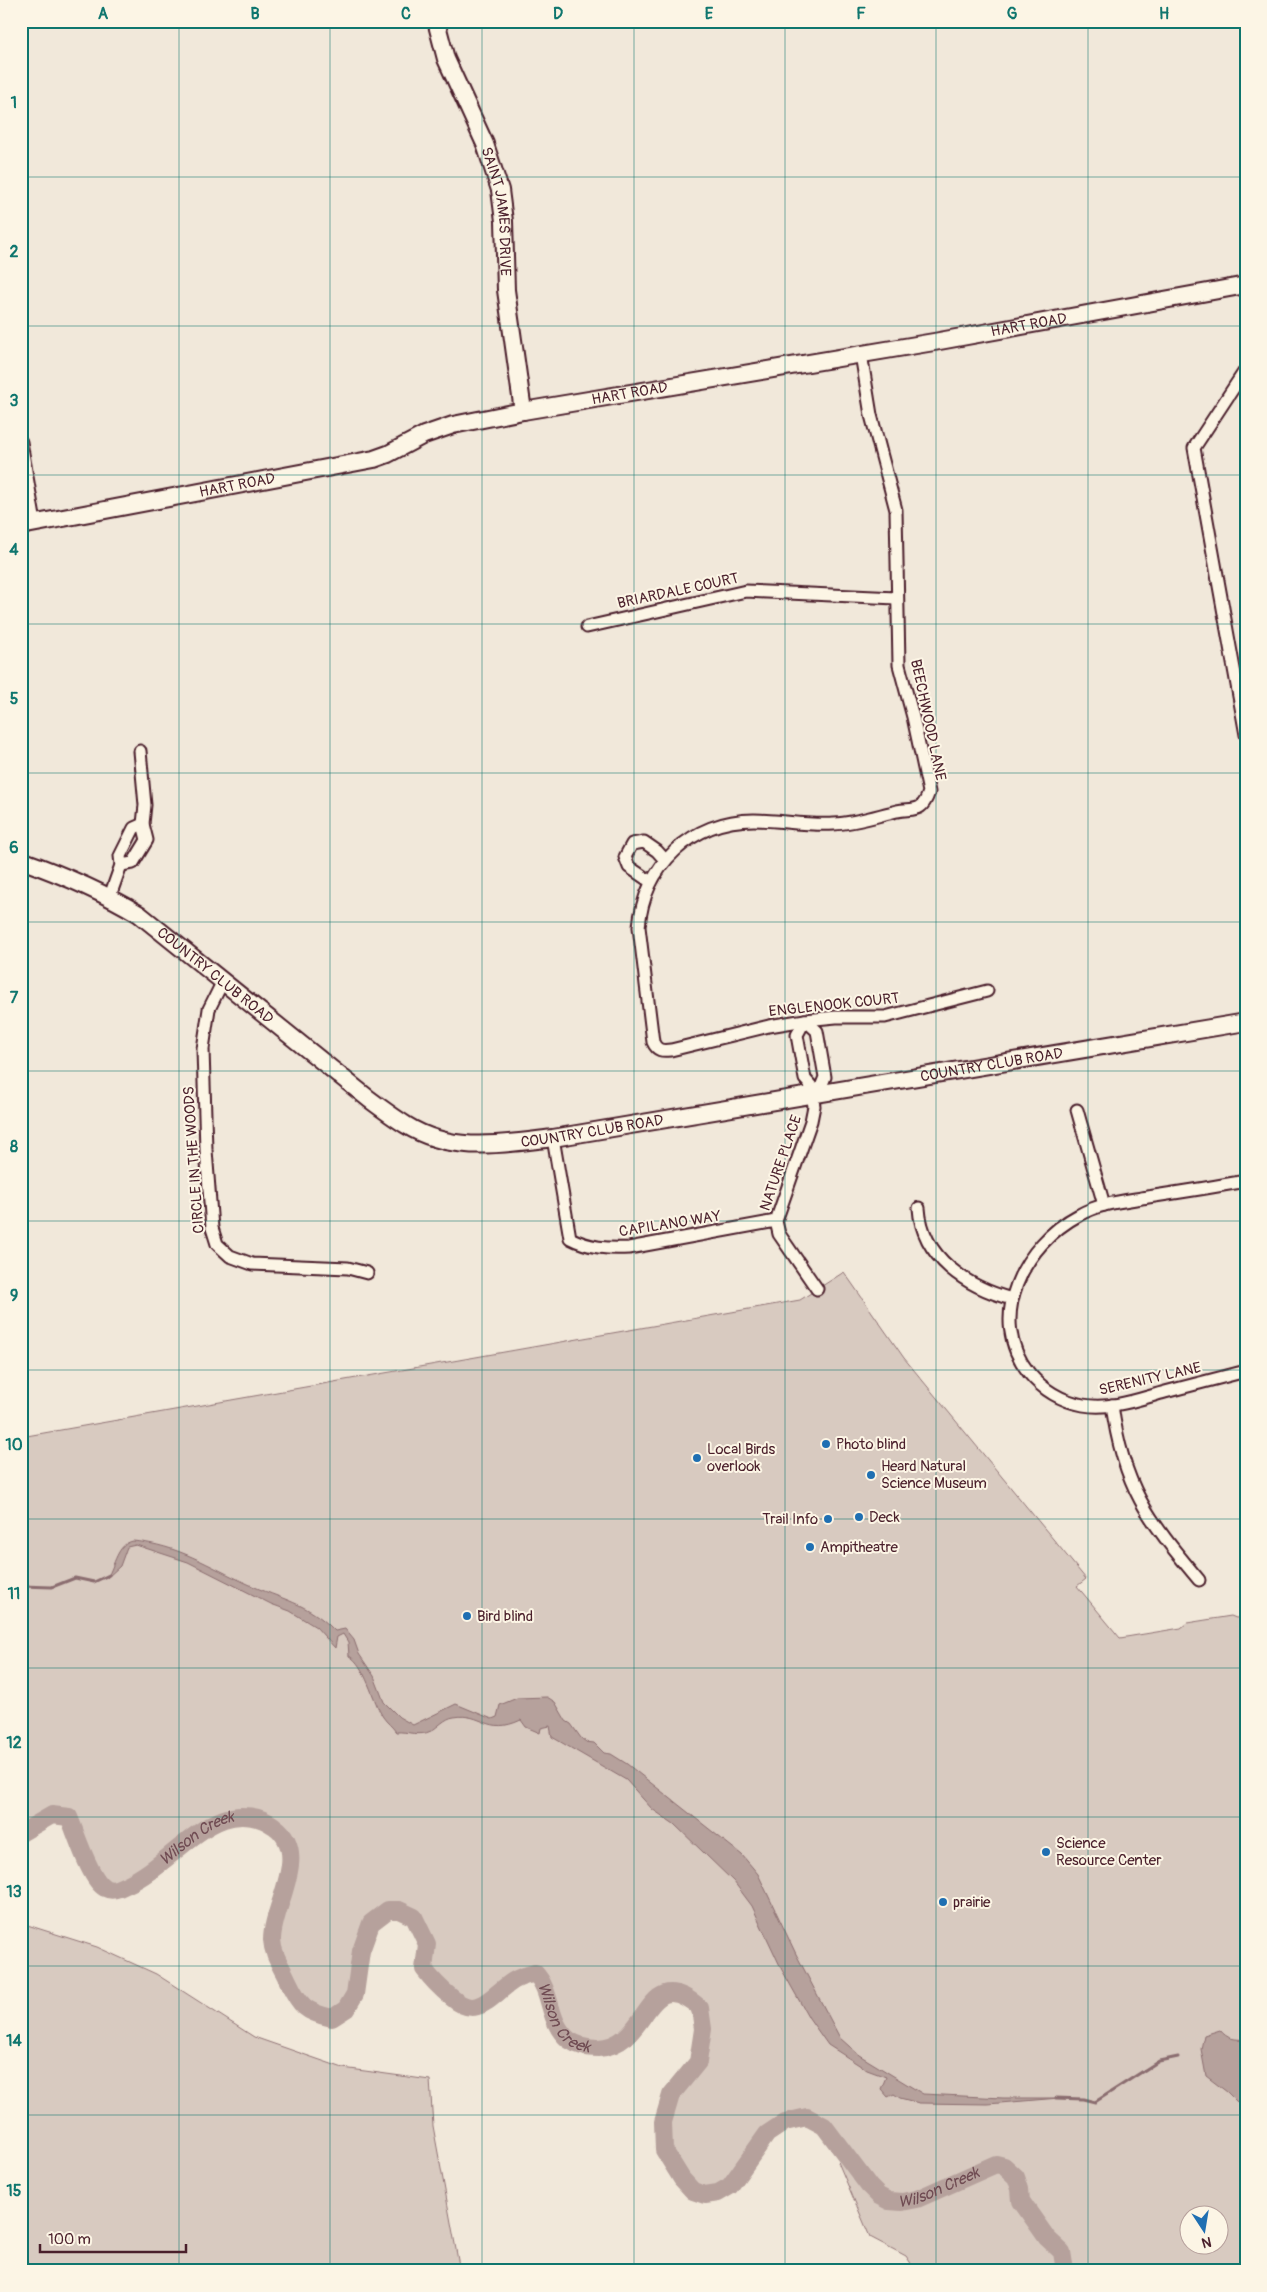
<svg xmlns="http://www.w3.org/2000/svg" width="1267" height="2292" font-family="Pangolin,sans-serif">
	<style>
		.green { fill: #d8cac0; stroke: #917476; fill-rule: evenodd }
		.water { fill: #b6a19c; stroke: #8b6d6f }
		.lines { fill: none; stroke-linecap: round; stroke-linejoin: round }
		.stream { stroke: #8b6d6f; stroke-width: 3 }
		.river { stroke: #b6a19c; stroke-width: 18 }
		.street-casing { stroke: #4a1f2b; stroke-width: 15 }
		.secondary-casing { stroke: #4a1f2b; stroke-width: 20 }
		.street { stroke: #fcf5e5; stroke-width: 11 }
		.secondary { stroke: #fcf5e5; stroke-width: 16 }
		.grid { fill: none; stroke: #0f766e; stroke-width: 1; stroke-opacity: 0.55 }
		.poi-dot { fill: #1f6fb2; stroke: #fcf5e5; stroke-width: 2 }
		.labels { text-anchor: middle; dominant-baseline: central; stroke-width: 4; stroke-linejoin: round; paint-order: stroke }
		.street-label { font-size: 15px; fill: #4a1f2b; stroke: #fcf5e5 }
		.poi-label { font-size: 15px; fill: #4a1f2b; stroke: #fcf5e5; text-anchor: start }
		.water-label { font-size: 16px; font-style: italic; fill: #704c53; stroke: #fcf5e5 }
		.neatline { fill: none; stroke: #0f766e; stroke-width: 2 }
		.grid-label { font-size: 16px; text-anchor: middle; font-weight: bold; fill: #0f766e }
	</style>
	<rect width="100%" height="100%" fill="#f1e8da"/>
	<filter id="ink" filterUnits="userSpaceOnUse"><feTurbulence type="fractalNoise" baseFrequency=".02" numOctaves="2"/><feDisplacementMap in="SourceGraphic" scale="10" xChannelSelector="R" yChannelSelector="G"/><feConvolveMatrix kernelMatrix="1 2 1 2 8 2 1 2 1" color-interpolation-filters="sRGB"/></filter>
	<g filter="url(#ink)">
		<g class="green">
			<path d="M844,1272L904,1358L1086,1579L1077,1586L1120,1638L1181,1628L1187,1623L1231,1616L1236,1618L1246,1617V2271H916L906,2256L870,2237L838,2162L847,2154L826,2126L808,2115L784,2121L766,2134L729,2185L717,2192L705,2193L694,2190L683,2178L665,2149L664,2122L672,2095L699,2063L704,2030L702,2008C643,1958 650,2045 599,2047C589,2047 579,2046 570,2039C552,2025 553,2004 545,1984C544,1980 539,1976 536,1972C529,1975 520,1976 513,1979C502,1986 494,1997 483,2003C461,2016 436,1985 425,1969L428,1944L415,1916L398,1909H387L370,1923L360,1950L354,1993L345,2008L331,2017C303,2010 301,2005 289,1980C282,1966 272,1954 273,1938C276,1905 312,1848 275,1825C206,1782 159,1897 105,1887L94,1873L70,1817L52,1814L21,1832V1437L800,1300ZM1190,2214H1220V2244H1190Z"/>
			<path d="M21,1923L97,1947L156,1974L254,2037L343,2068L430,2080L433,2126L460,2271H29L21,2232Z"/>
		</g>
		<g class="water">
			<path d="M133,1541C179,1545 208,1566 248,1584C280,1599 309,1603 335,1631L345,1629L354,1640L359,1654L374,1676L384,1702L399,1717L413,1725L456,1704L492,1719L497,1717L500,1705L517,1698L547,1697L555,1702L566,1721L571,1724L581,1738L586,1742L594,1743L604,1753L611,1754L627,1764L742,1855L758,1874L796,1954L840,2038L859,2055L923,2094L1003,2098H1059L988,2104L919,2103L900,2098L894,2094L888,2097L881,2089L886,2077L867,2070L828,2045L809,2018L782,1970L752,1906L734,1882L674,1824L652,1809L626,1780L552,1737L550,1726L541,1728L540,1733L526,1727L521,1720C487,1736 483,1712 454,1717C445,1718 438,1727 431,1731C419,1737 408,1731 396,1732C392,1726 387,1723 383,1717C373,1702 365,1664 349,1656L348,1642L343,1634L337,1637L335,1648L316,1627L290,1611L271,1604L188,1562L136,1545L127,1547L120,1566L107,1578C115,1565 117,1544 133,1541Z"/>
			<path d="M1220,2030C1227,2039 1235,2040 1246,2039V2111L1227,2092L1206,2076L1201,2049L1204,2035Z"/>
		</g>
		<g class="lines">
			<g class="stream">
				<path d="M21,1586L52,1587L75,1578L94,1582L109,1575"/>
				<path d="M1056,2098L1083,2099L1095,2102L1159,2061L1178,2057"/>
			</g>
			<path class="river" id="s1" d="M21,1833L52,1815L69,1817C76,1833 90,1880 105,1888C113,1892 119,1888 126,1885C162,1869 190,1831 224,1819C240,1813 261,1816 274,1826C312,1853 272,1905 272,1940C273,1956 282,1967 288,1981C300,2006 305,2012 332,2018L346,2009L355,1994L361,1951L371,1923L388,1910H399L414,1917L427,1944L424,1969C432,1980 440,1988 451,1997C478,2021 490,1996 513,1981C519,1977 528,1975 535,1973C553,1992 547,2022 569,2040C578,2046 588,2048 598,2048C652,2046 644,1959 700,2008L703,2029L698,2062L671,2095L663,2122L664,2150L682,2179L693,2191L705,2195L718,2193L730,2186L767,2134L785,2122L807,2117L824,2126L869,2186L879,2196L889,2201L902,2202L917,2199L996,2164L1004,2166L1016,2177L1020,2189L1021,2201L1047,2238L1062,2252L1065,2271"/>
			<defs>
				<g id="street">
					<path d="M861,354L871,415L896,510L899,665L913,717L929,792C922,813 915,808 897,811C876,816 856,823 834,824C807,826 781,820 754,820C692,820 644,866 639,927L653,1042C657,1051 662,1051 671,1050L769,1026L805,1020L836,1017H885L987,991"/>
					<path d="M1246,369L1194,448L1246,735"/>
					<path d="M21,442L35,523"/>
					<path d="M587,627L746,591L896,598"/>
					<path d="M121,865L133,863L147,840L143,824L145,805L140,751"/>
					<path d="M651,882L629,867L625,857L632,844L644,842L657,851L665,860"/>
					<path d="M110,896L121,865L120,856L134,828L143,824"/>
					<path d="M223,981L209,1009L203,1049L206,1150L212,1228L217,1244L230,1256L252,1264L348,1268L367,1273"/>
					<path d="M805,1020L817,1031L825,1077L818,1094L805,1079L797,1035Z"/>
					<path d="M812,1095L814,1106L811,1121L776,1221L779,1234L817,1289"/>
					<path d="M1077,1110L1104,1205"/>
					<path d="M553,1138L570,1238C589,1248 608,1249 629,1248L776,1221"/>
					<path d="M1246,1181C1213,1187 1181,1192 1148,1197C1125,1201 1100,1203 1079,1215C1024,1244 985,1318 1029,1373C1043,1390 1062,1401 1083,1405C1111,1410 1139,1399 1165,1392C1192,1385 1219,1378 1246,1371"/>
					<path d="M919,1208C922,1258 967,1287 1012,1299"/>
					<path d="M1112,1405C1123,1487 1148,1519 1199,1580"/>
				</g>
				<g id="secondary">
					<path id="s2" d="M436,21L446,59L485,144L500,190L504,221L506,290L523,411"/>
					<path id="s3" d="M21,526L374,459L388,454L424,435L453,425L523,411L934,342L1246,285"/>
					<path id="s4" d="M21,860C63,875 101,891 139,914L369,1099C381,1108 393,1117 406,1125C452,1154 503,1144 553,1138L1246,1022"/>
				</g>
			</defs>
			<use href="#street" class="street-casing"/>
			<use href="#secondary" class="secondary-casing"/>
			<use href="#street" class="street"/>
			<use href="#secondary" class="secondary"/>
		</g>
	</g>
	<path class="grid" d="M179,21V2271M330,21V2271M482,21V2271M634,21V2271M785,21V2271M936,21V2271M1088,21V2271M21,177H1246M21,326H1246M21,475H1246M21,624H1246M21,773H1246M21,922H1246M21,1071H1246M21,1221H1246M21,1370H1246M21,1519H1246M21,1668H1246M21,1817H1246M21,1966H1246M21,2115H1246"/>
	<g class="poi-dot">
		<circle cx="826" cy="1444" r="5"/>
		<circle cx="697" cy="1458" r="5"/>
		<circle cx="871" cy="1475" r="5"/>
		<circle cx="859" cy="1517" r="5"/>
		<circle cx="828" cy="1519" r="5"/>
		<circle cx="810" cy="1547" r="5"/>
		<circle cx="467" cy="1616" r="5"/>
		<circle cx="1046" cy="1852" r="5"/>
		<circle cx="943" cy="1902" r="5"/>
	</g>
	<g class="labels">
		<g class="street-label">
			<text stroke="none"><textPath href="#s2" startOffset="202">SAINT JAMES DRIVE</textPath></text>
			<text stroke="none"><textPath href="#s3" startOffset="1030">HART ROAD</textPath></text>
			<text stroke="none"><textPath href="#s3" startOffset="625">HART ROAD</textPath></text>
			<text stroke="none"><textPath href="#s3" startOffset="220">HART ROAD</textPath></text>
			<text transform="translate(678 591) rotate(-12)">BRIARDALE COURT</text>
			<text transform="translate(928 720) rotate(78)">BEECHWOOD LANE</text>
			<text stroke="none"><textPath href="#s4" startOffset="228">COUNTRY CLUB ROAD</textPath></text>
			<text transform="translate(834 1005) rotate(-6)">ENGLENOOK COURT</text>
			<text stroke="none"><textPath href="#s4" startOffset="1066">COUNTRY CLUB ROAD</textPath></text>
			<text stroke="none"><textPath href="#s4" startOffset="661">COUNTRY CLUB ROAD</textPath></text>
			<text transform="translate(194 1160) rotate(-94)">CIRCLE IN THE WOODS</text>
			<text transform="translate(781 1163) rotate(-71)">NATURE PLACE</text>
			<text transform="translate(670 1224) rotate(-9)">CAPILANO WAY</text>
			<text transform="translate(1150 1379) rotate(-13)">SERENITY LANE</text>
		</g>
		<g class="poi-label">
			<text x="836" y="1444">Photo blind</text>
			<text x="707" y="1449">Local Birds<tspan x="707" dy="17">overlook</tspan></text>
			<text x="881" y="1466">Heard Natural<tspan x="881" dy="17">Science Museum</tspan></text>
			<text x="869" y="1517">Deck</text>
			<text x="818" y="1519" text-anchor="end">Trail Info</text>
			<text x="820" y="1547">Ampitheatre</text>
			<text x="477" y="1616">Bird blind</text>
			<text x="1056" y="1843">Science<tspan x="1056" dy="17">Resource Center</tspan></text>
			<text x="953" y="1902">prairie</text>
		</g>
		<g class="water-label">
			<text stroke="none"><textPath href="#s1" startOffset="241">Wilson Creek</textPath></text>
			<text stroke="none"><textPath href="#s1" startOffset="956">Wilson Creek</textPath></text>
			<text stroke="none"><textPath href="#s1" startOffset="1659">Wilson Creek</textPath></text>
		</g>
	</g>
	<rect width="1267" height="2292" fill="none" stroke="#fcf5e5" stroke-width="55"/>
	<g transform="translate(1204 2230) rotate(168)"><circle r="24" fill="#fcf5e5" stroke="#b59f9b"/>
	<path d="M0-4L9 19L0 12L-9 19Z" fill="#1f6fb2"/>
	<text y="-8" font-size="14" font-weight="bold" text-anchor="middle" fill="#4a1f2b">N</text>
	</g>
	<path d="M40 2244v8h146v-8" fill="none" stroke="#4a1f2b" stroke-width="2.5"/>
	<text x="48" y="2244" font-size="15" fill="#4a1f2b" stroke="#fcf5e5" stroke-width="4" paint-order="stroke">100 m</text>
	<rect x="28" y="28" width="1212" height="2236" class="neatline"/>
	<g class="grid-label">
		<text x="103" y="19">A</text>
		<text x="255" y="19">B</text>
		<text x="406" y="19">C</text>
		<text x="558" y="19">D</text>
		<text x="709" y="19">E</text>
		<text x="861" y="19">F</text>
		<text x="1012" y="19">G</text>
		<text x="1164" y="19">H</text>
		<text x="14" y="108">1</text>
		<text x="14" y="257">2</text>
		<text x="14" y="406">3</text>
		<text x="14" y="555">4</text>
		<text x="14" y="704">5</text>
		<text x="14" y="853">6</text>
		<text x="14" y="1003">7</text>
		<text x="14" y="1152">8</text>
		<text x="14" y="1301">9</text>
		<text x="14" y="1450">10</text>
		<text x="14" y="1599">11</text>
		<text x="14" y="1748">12</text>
		<text x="14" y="1897">13</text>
		<text x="14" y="2046">14</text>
		<text x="14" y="2196">15</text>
	</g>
</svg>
